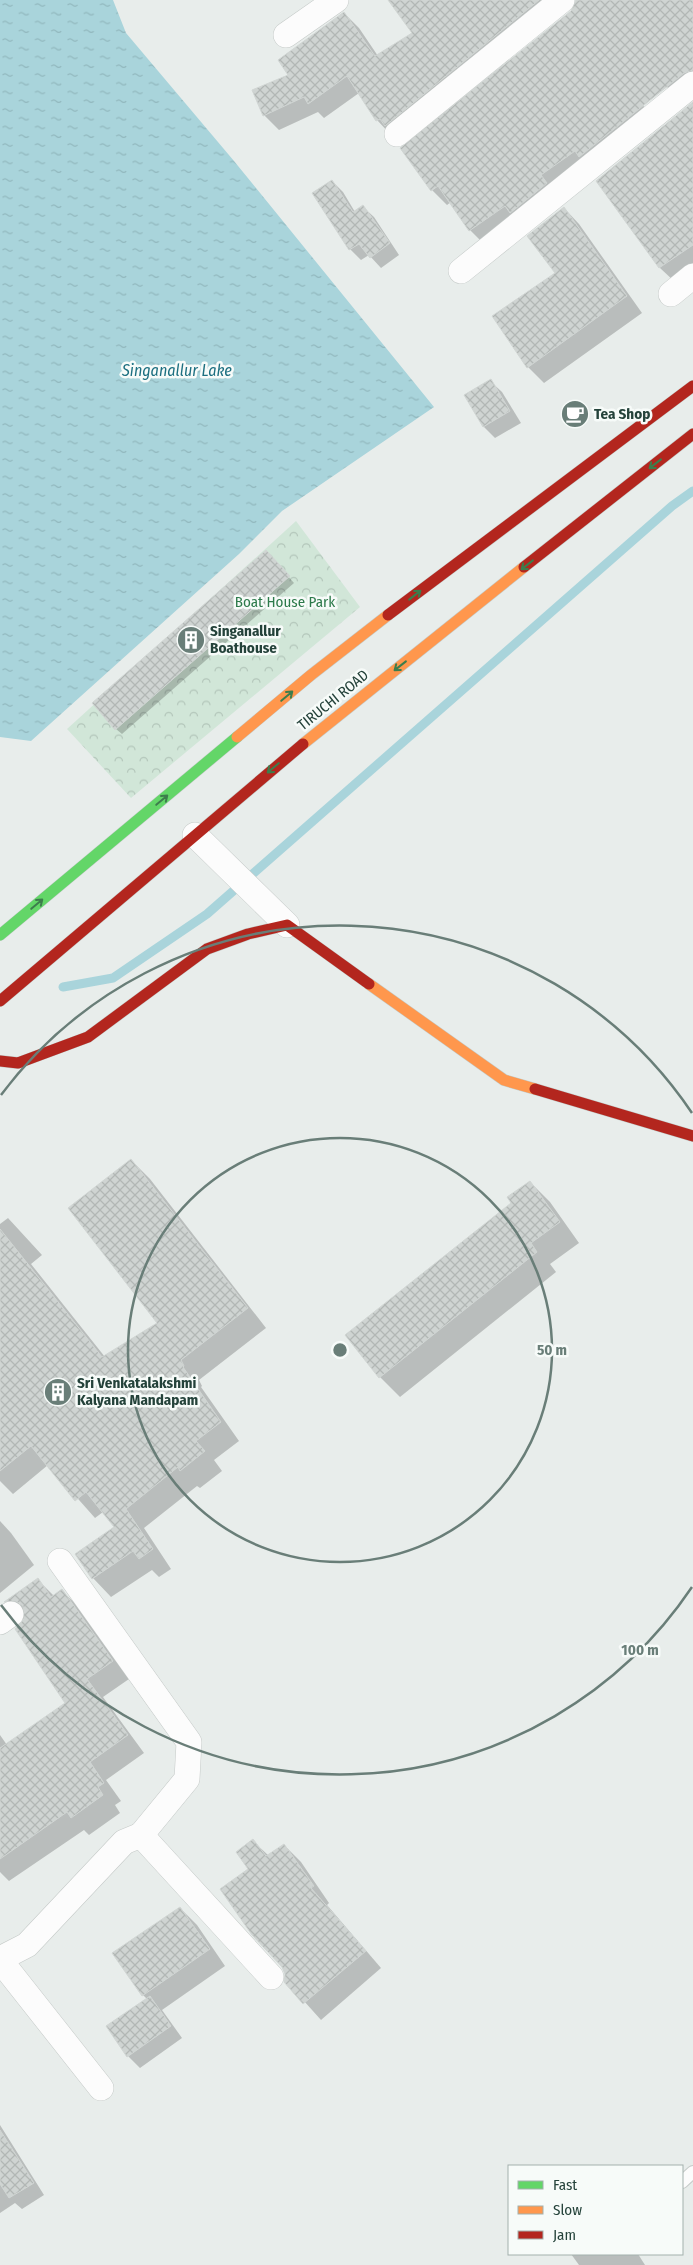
<svg xmlns="http://www.w3.org/2000/svg" width="693" height="2265" font-family="'Fira Sans Condensed',sans-serif">
	<style>
		.forest { fill: url(#forest-crowns) }
		.water { fill: url(#water-ripples) }
		.shadow { fill: #0003 }
		.lines { fill: none; stroke-linecap: round; stroke-linejoin: round }
		.stream { stroke: #a9d4db; stroke-width: 9 }
		.building { fill: url(#building-cross-hatch); stroke: #d1d6d4 }
		.lane-casing { stroke: #c5cac8; stroke-width: 14 }
		.street-casing { stroke: #c5cac8; stroke-width: 26 }
		.fast-casing { stroke: #c3cbc8; stroke-width: 12 }
		.slow-casing { stroke: #c3cbc8; stroke-width: 12 }
		.jam-casing { stroke: #c3cbc8; stroke-width: 12 }
		.lane { stroke: #fcfcfc; stroke-width: 12 }
		.street { stroke: #fcfcfc; stroke-width: 25 }
		.fast { stroke: #63d668; stroke-width: 11 }
		.slow { stroke: #ff974d; stroke-width: 11 }
		.jam { stroke: #b3261e; stroke-width: 11 }
		.oneway { stroke: #3d7d4c }
		.ring { fill: none; stroke: #697e78; stroke-width: 2.5 }
		.labels { text-anchor: middle; dominant-baseline: central; stroke-width: 5; stroke-linejoin: round; paint-order: stroke }
		.poi-label { font-size: 15px; font-weight: bold; fill: #24423a; stroke: #f7fbf9; text-anchor: start }
		.park-label { font-size: 15px; fill: #2d7a4b; stroke: #f7fbf9 }
		.street-label { font-size: 15px; fill: #24423a; stroke: #f7fbf9 }
		.water-label { font-size: 16px; font-style: italic; fill: #1c6f80; stroke: #f7fbf9 }
		.centre { fill: #697e78; stroke: #f7fbf9; stroke-width: 2.5 }
		.ring-label { font-size: 15px; text-anchor: middle; font-weight: bold; fill: #697e78; stroke: #f7fbf9; stroke-width: 5; stroke-linejoin: round; paint-order: stroke }
	</style>
	<defs>
		<pattern id="forest-crowns" width="20" height="18" patternUnits="userSpaceOnUse" patternTransform="scale(1.25)"><rect width="20" height="18" fill="#d1e6d8"/><path d="M2 6a3 3 0 1 1 6 0M12 15a3 3 0 1 1 6 0" fill="none" stroke="#b3c6ba"/></pattern>
		<pattern id="water-ripples" width="26" height="14" patternUnits="userSpaceOnUse" patternTransform="scale(1.25)"><rect width="26" height="14" fill="#a9d4db"/><path d="M2 4q2-2 4 0t4 0M15 11q2-2 4 0t4 0" fill="none" stroke="#91b7bd"/></pattern>
		<pattern id="building-cross-hatch" width="8" height="8" patternUnits="userSpaceOnUse" patternTransform="scale(1.25)"><rect width="8" height="8" fill="#cfd4d2"/><path d="M0 0l8 8M0 8l8-8" fill="none" stroke="#b2b7b5"/></pattern>
	</defs>
	<rect width="100%" height="100%" fill="#e8edeb"/>
	<path class="forest" d="M296,521L360,607L131,798L67,729Z"/>
	<path class="water" d="M0,0H113L126,33L234,161L434,407L282,511L239,554L31,741L0,737Z"/>
	<g class="shadow">
		<path d="M389,0H576L568,3L391,135L377,120L359,93L324,118L318,112L279,130L264,115L290,75L344,13L359,28L378,56L414,33Z"/>
		<path d="M589,0H693V93L682,101L667,87L638,98L655,123L485,245L470,230L451,202L447,205L432,190Z"/>
		<path d="M693,178V270L675,282L660,268L598,181Z"/>
		<path d="M332,181L343,192L355,212L363,207L374,217L399,255L381,268L369,255L361,260L350,249L313,193Z"/>
		<path d="M564,208L579,224L642,313L544,383L528,367L557,273Z"/>
		<path d="M490,381L502,392L521,423L495,438L484,427Z"/>
		<path d="M271,557L294,583L122,734L116,729Z"/>
		<path d="M131,1160L150,1179L266,1328L199,1380L202,1386L201,1387L239,1441L214,1460L222,1471L200,1488L197,1486L144,1528L171,1569L159,1577L152,1570L111,1597L93,1578L116,1527L103,1512L95,1518L48,1465L13,1494L0,1481V1224L8,1218L42,1255L31,1264L105,1357L159,1323Z"/>
		<path d="M530,1182L550,1202L579,1243L550,1264L556,1272L400,1397L380,1377Z"/>
		<path d="M0,1521L11,1533L34,1565L0,1593Z"/>
		<path d="M38,1580L54,1596L62,1591L80,1608L129,1679L103,1697L144,1753L106,1780L121,1801L115,1805L120,1813L89,1835L84,1830L9,1881L0,1872V1735L7,1745L67,1704L27,1618L23,1619L6,1602Z"/>
		<path d="M253,1841L269,1856L284,1845L301,1862L329,1903L327,1905L381,1968L321,2020L286,1981V1974L250,1869Z"/>
		<path d="M180,1908L197,1925L225,1966L162,2010L182,2038L140,2068L128,2056L147,1999L143,1995Z"/>
		<path d="M0,2125L44,2195L22,2209L15,2203L0,2213Z"/>
		<path d="M571,2254H638L645,2265H579Z"/>
	</g>
	<g class="lines">
		<path class="stream" d="M63,987L113,978L207,914L672,506L693,491"/>
	</g>
	<g class="building">
		<path d="M388,0H539L385,126L380,119L376,121L347,76L308,104L304,97L263,116L252,90L288,75L278,60L344,12L375,56L412,33Z"/>
		<path d="M576,0H693V70L684,73L579,157L575,151L541,175L547,183L510,213L505,206L469,231L438,186L431,191L400,148L571,11Z"/>
		<path d="M693,102V245L659,268L596,181Z"/>
		<path d="M332,180L353,212L363,205L390,243L370,258L359,244L349,250L312,193Z"/>
		<path d="M564,207L627,296L527,368L492,316L555,273L527,236Z"/>
		<path d="M491,379L510,411L483,427L464,395Z"/>
		<path d="M266,550L290,576L115,730L92,703Z"/>
		<path d="M131,1159L248,1308L181,1360L184,1366L183,1367L221,1422L196,1441L205,1451L180,1471L178,1467L126,1509L153,1549L139,1559L133,1551L92,1579L75,1554L114,1527L86,1492L75,1501L31,1446L0,1471V1229L102,1357L157,1323L68,1208Z"/>
		<path d="M530,1181L560,1222L531,1243L537,1252L379,1378L345,1335L511,1203L507,1197Z"/>
		<path d="M38,1578L51,1597L62,1589L113,1661L87,1679L128,1735L90,1762L104,1783L98,1787L103,1795L71,1818L67,1812L0,1859V1748L65,1703L15,1629L24,1619L23,1606L16,1601L4,1602Z"/>
		<path d="M253,1839L266,1856L284,1844L314,1886L311,1888L366,1951L303,2004L284,1982L285,1974L282,1967L252,1935L220,1889L248,1869L236,1852Z"/>
		<path d="M180,1907L210,1949L142,1996L112,1953Z"/>
		<path d="M150,1996L171,2026L127,2057L106,2026Z"/>
		<path d="M0,2130L34,2183L9,2198L0,2184Z"/>
	</g>
	<g class="lines">
		<defs>
			<path id="lane" d="M682,2182L693,2172"/>
			<g id="street">
				<path d="M286,35L336,0"/>
				<path d="M397,134L562,0"/>
				<path d="M461,271L693,84"/>
				<path d="M671,294L693,276"/>
				<path d="M195,835L287,925"/>
				<path d="M60,1561L189,1742L187,1779L141,1835"/>
				<path d="M0,1622L11,1614"/>
				<path d="M0,1959L27,1945L124,1842L141,1835L271,1977"/>
				<path d="M0,1960L101,2088"/>
			</g>
			<path id="fast" d="M0,935L237,737"/>
			<g id="slow">
				<path d="M237,737L311,675L388,615"/>
				<path d="M303,744L524,567"/>
				<path d="M369,984L504,1080L535,1089"/>
			</g>
			<g id="jam">
				<path d="M524,567L693,434"/>
				<path d="M388,615L693,386"/>
				<path d="M0,1001L303,744"/>
				<path d="M0,1061L18,1063L88,1037L207,949L248,934L287,925L369,984"/>
				<path d="M535,1089L693,1136"/>
			</g>
		</defs>
		<use href="#lane" class="lane-casing"/>
		<use href="#street" class="street-casing"/>
		<use href="#fast" class="fast-casing"/>
		<use href="#slow" class="slow-casing"/>
		<use href="#jam" class="jam-casing"/>
		<use href="#lane" class="lane"/>
		<use href="#street" class="street"/>
		<use href="#fast" class="fast"/>
		<use href="#slow" class="slow"/>
		<use href="#jam" class="jam"/>
	</g>
	<defs><path id="oneway-shaft" d="M-6 0H5M1.5-3L5.5 0L1.5 3" fill="none" stroke-width="1.6" stroke-linecap="round" stroke-linejoin="round" transform="scale(1.25)"/></defs>
	<g class="oneway">
		<use href="#oneway-shaft" transform="translate(655 464) rotate(142)"/>
		<use href="#oneway-shaft" transform="translate(527 565) rotate(142)"/>
		<use href="#oneway-shaft" transform="translate(415 595) rotate(-38)"/>
		<use href="#oneway-shaft" transform="translate(400 666) rotate(142)"/>
		<use href="#oneway-shaft" transform="translate(287 696) rotate(-40)"/>
		<use href="#oneway-shaft" transform="translate(273 768) rotate(140)"/>
		<use href="#oneway-shaft" transform="translate(162 800) rotate(-40)"/>
		<use href="#oneway-shaft" transform="translate(37 904) rotate(-40)"/>
	</g>
	<g class="ring">
		<circle cx="340" cy="1350" r="212"/>
		<path d="M692 1587A424 424 0 0 1 1 1605M1 1095A424 424 0 0 1 692 1113"/>
	</g>
	<defs>
		<symbol id="cafe-disc" viewBox="-11 -11 22 22"><circle r="9.5" fill="#697e78" stroke="#f7fbf9"/><path d="M-5.5-4.5H6V0H3Q3 3.5 0 3.5H-2.5Q-5.5 3.5-5.5 0ZM3-3.2v2h1.7v-2ZM-6 4.5H4V6H-6Z" fill="#fff"/></symbol>
		<symbol id="building-disc" viewBox="-11 -11 22 22"><circle r="9.5" fill="#697e78" stroke="#f7fbf9"/><path d="M-4-6H4V6H1V3H-1V6H-4ZM-2.5-4.3h1.7v1.8h-1.7ZM.8-4.3h1.7v1.8H.8ZM-2.5-1h1.7V.8h-1.7ZM.8-1h1.7V.8H.8Z" fill="#fff"/></symbol>
	</defs>
	<g fill-rule="evenodd">
		<use href="#cafe-disc" x="559" y="398" width="32" height="32"/>
		<use href="#building-disc" x="175" y="624" width="32" height="32"/>
		<use href="#building-disc" x="42" y="1376" width="32" height="32"/>
	</g>
	<g class="labels">
		<g class="poi-label">
			<text x="594" y="414">Tea Shop</text>
			<text x="210" y="631">Singanallur<tspan x="210" dy="17">Boathouse</tspan></text>
			<text x="77" y="1383">Sri Venkatalakshmi<tspan x="77" dy="17">Kalyana Mandapam</tspan></text>
		</g>
		<g class="park-label">
			<text x="285" y="602">Boat House Park</text>
		</g>
		<g class="street-label">
			<text transform="translate(333 700) rotate(-39)">TIRUCHI ROAD</text>
		</g>
		<g class="water-label">
			<text x="177" y="370">Singanallur Lake</text>
		</g>
	</g>
	<circle cx="340" cy="1350" r="8" class="centre"/>
	<g class="ring-label">
		<text x="552" y="1355">50 m</text>
		<text x="640" y="1655">100 m</text>
	</g>
	<rect x="508" y="2165" width="175" height="90" fill="#f7fbf9" stroke="#a3b1ad"/>
	<rect x="518" y="2181" width="25" height="8" fill="#63d668" stroke="#a3b1ad"/>
	<text x="553" y="2190" font-size="15" fill="#24423a">Fast</text>
	<rect x="518" y="2206" width="25" height="8" fill="#ff974d" stroke="#a3b1ad"/>
	<text x="553" y="2215" font-size="15" fill="#24423a">Slow</text>
	<rect x="518" y="2231" width="25" height="8" fill="#b3261e" stroke="#a3b1ad"/>
	<text x="553" y="2240" font-size="15" fill="#24423a">Jam</text>
</svg>
